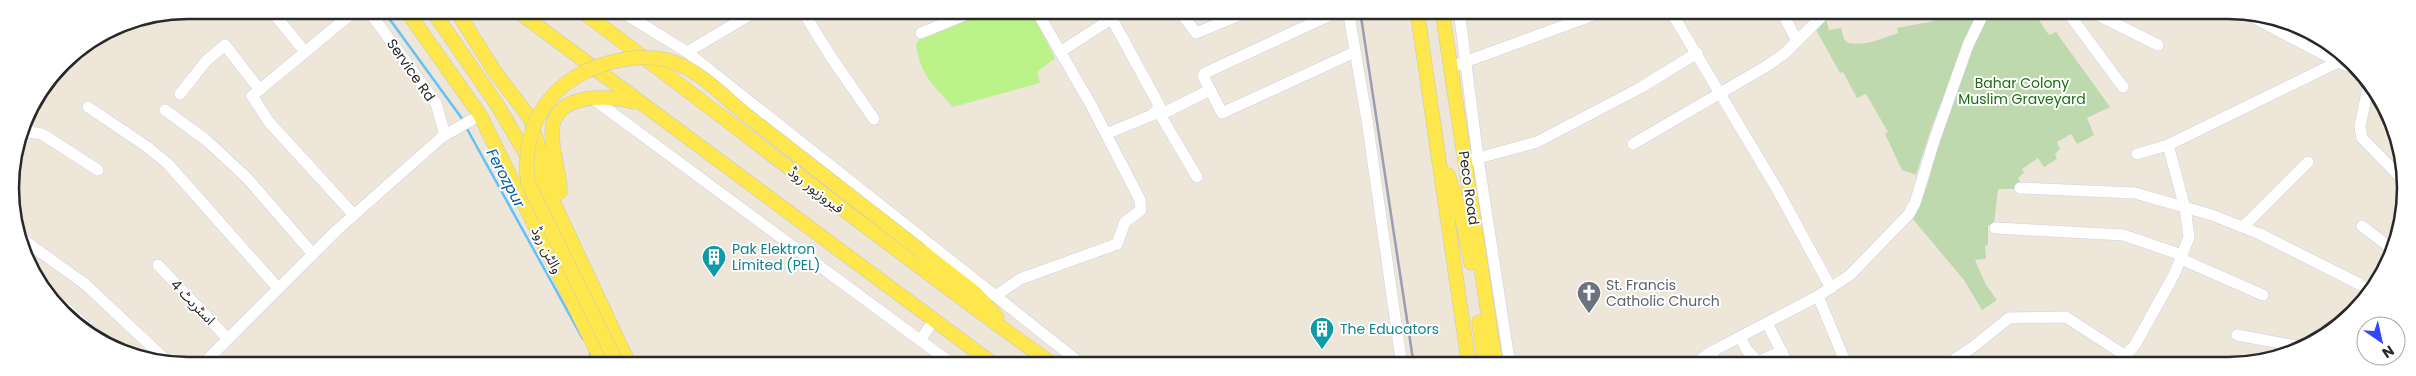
<svg xmlns="http://www.w3.org/2000/svg" width="2416" height="376" font-family="Poppins,'Noto Sans Arabic',sans-serif">
	<style>
		.cemetery { fill: #bfd9ae }
		.pitch { fill: #bbf289 }
		.lines { fill: none; stroke-linecap: round; stroke-linejoin: round }
		.stream { stroke: #60c2fa; stroke-width: 2.5 }
		.minor-casing { stroke: #ced0e4; stroke-width: 12 }
		.major-casing { stroke: #c7c7c7; stroke-width: 15 }
		.minor { stroke: #fff; stroke-width: 11 }
		.major { stroke: #fee74c; stroke-width: 14 }
		.rail { stroke: #9b9cb5; stroke-width: 2.5 }
		.major-bridge-casing { stroke: #c7c7c7; stroke-width: 15; stroke-linecap: butt }
		.major-bridge { stroke: #fee74c; stroke-width: 14 }
		.labels { text-anchor: middle; dominant-baseline: central; stroke-width: 4; stroke-linejoin: round; paint-order: stroke }
		.street-label { font-size: 14px; fill: #292929; stroke: #fff }
		.park-label { font-size: 14px; fill: #1c6c12; stroke: #fff }
		.culture-label { font-size: 14px; fill: #0d838f; stroke: #fff; text-anchor: start }
		.worship-label { font-size: 14px; fill: #5b616d; stroke: #fff; text-anchor: start }
		.water-label { font-size: 15px; font-style: italic; fill: #005ca6; stroke: #fff }
		.rim { fill: none; stroke: #292929; stroke-width: 2.5 }
	</style>
	<rect width="100%" height="100%" fill="#ede6d9"/>
	<g class="cemetery">
		<path d="M1942,10H1980L1933,123L1916,175L1902,170L1885,134L1888,132L1866,94L1857,98L1843,72L1840,73L1815,28L1826,19L1829,30L1841,28L1844,39L1848,43C1868,46 1879,39 1898,33L1897,28L1934,21L1936,13Z"/>
		<path d="M1992,10H2032L2049,35L2056,32L2110,107L2087,118L2094,135L2077,144L2071,134L2057,142L2060,149L2055,154L2057,159L2044,167L2038,158L2022,169L2024,173L2018,178L2021,183L2015,189H1998L1994,224L1988,225V245L1985,246L1986,259L1975,260L1986,285L1997,300L1982,310L1964,280L1912,218C1930,191 1932,160 1942,131C1955,90 1970,48 1992,10Z"/>
	</g>
	<path class="pitch" d="M986,10H1031L1055,58L1037,72L1040,83L953,107C932,83 921,77 916,44L922,36Z"/>
	<g class="lines">
		<g class="stream">
			<path d="M383,10L463,120"/>
			<path d="M466,127L583,339"/>
			<path d="M590,353L595,366"/>
		</g>
		<defs>
			<g id="minor">
				<path d="M271,10L305,52"/>
				<path d="M368,10L436,103L445,135"/>
				<path d="M619,10L687,52L1084,366"/>
				<path d="M802,10L831,57L874,119"/>
				<path d="M944,10L947,22"/>
				<path d="M1179,10L1196,33L1252,10"/>
				<path d="M1341,10L1205,73L1203,76L1222,113L1355,52"/>
				<path d="M1348,10L1367,120L1402,366"/>
				<path d="M1459,10L1478,158L1510,366"/>
				<path d="M1670,10L1777,189L1831,288"/>
				<path d="M1781,10L1797,41"/>
				<path d="M2066,10L2123,87"/>
				<path d="M2088,10L2158,45"/>
				<path d="M2239,10L2338,62L2363,72"/>
				<path d="M921,33L977,10"/>
				<path d="M687,52L758,10"/>
				<path d="M1060,52L1125,10"/>
				<path d="M1451,67L1607,10"/>
				<path d="M2369,83L2360,126L2362,138L2403,180"/>
				<path d="M180,94L206,61L225,45L260,90"/>
				<path d="M592,98L955,366"/>
				<path d="M88,107L146,146L168,164L278,288"/>
				<path d="M165,110L206,140L246,177L313,254"/>
				<path d="M1158,111L1197,177"/>
				<path d="M1160,115L1210,90"/>
				<path d="M21,131L42,134L98,170"/>
				<path d="M1106,134L1152,115L1160,107L1112,19"/>
				<path d="M1633,144L1765,67L1784,54L1824,14L1823,10"/>
				<path d="M2137,154L2168,145L2338,62"/>
				<path d="M1471,160L1537,142L1640,88L1697,53"/>
				<path d="M2020,188L2135,193L2212,215L2260,234L2371,290"/>
				<path d="M14,208V159"/>
				<path d="M354,215L269,122L252,96L356,10"/>
				<path d="M2362,226L2392,249"/>
				<path d="M2243,227L2308,162"/>
				<path d="M1995,228L2123,235L2182,255"/>
				<path d="M18,236L85,284L170,364"/>
				<path d="M2181,259L2263,295"/>
				<path d="M158,265L228,339"/>
				<path d="M47,292L111,348"/>
				<path d="M997,295L1020,279L1117,244L1125,222L1141,210L1140,200L1090,103L1036,10"/>
				<path d="M1818,296L1847,366"/>
				<path d="M1767,323L1789,366"/>
				<path d="M2237,335L2307,348"/>
				<path d="M1740,337L1746,349L1758,362"/>
				<path d="M921,339L934,320"/>
				<path d="M1711,352L1718,366"/>
				<path d="M201,366L337,230L442,137L480,115"/>
				<path d="M1692,366L1711,352L1818,296L1850,275L1909,214L1915,203L1934,141L1968,45L1985,10"/>
				<path d="M1748,366L1782,351"/>
				<path d="M1944,366L1973,347L2009,318L2066,317L2126,356"/>
				<path d="M2116,366L2135,345L2175,273L2189,237L2185,208L2168,145"/>
			</g>
			<g id="major">
				<path d="M406,10L480,115L604,366"/>
				<path d="M432,10L496,103L549,193L630,366"/>
				<path d="M456,10L495,72L530,118L540,152L560,192"/>
				<path d="M516,10L996,366"/>
				<path d="M580,10C739,127 893,251 1055,366"/>
				<path d="M1417,10L1469,366"/>
				<path d="M1442,10L1496,366"/>
				<path d="M1448,175L1462,218L1471,263"/>
				<path d="M560,186C558,169 552,150 552,132C553,92 608,95 634,102"/>
				<path d="M921,251L975,293L997,317"/>
				<path d="M1479,322L1485,366"/>
			</g>
		</defs>
		<use href="#minor" class="minor-casing"/>
		<use href="#major" class="major-casing"/>
		<use href="#minor" class="minor"/>
		<use href="#major" class="major"/>
		<path class="rail" d="M1360,10L1414,366"/>
		<defs>
			<path id="major-bridge" d="M618,366L528,183C523,145 534,110 564,85C590,64 635,52 667,60C700,69 724,98 750,118C807,162 864,207 921,251"/>
		</defs>
		<use href="#major-bridge" class="major-bridge-casing"/>
		<use href="#major-bridge" class="major-bridge"/>
	</g>
	<defs>
		<symbol id="building-pin" viewBox="-11 -11 22 30"><path d="M0 17L-7.5 6A9.5 9.5 0 1 1 7.5 6Z" fill="#0f9aa8" stroke="#fff"/><path d="M-4-6H4V6H1V3H-1V6H-4ZM-2.5-4.3h1.7v1.8h-1.7ZM.8-4.3h1.7v1.8H.8ZM-2.5-1h1.7V.8h-1.7ZM.8-1h1.7V.8H.8Z" fill="#fff"/></symbol>
		<symbol id="church-pin" viewBox="-11 -11 22 30"><path d="M0 17L-7.5 6A9.5 9.5 0 1 1 7.5 6Z" fill="#6b7280" stroke="#fff"/><path d="M-1.2-6h2.4v3.5h3.3v2.4h-3.3V6h-2.4V-.1h-3.3v-2.4h3.3Z" fill="#fff"/></symbol>
	</defs>
	<g fill-rule="evenodd">
		<use href="#building-pin" x="700" y="243" width="28" height="38"/>
		<use href="#church-pin" x="1575" y="279" width="28" height="38"/>
		<use href="#building-pin" x="1308" y="315" width="28" height="38"/>
	</g>
	<g class="labels">
		<g class="street-label">
			<text transform="translate(411 70) rotate(55)">Service Rd</text>
			<text transform="translate(1469 188) rotate(82)">Peco Road</text>
			<text transform="translate(816 190) rotate(38)">فیروزپور روڈ</text>
			<text transform="translate(547 250) rotate(63)">والٹن روڈ</text>
			<text transform="translate(193 302) rotate(46)">اسٹریٹ 4</text>
		</g>
		<g class="park-label">
			<text x="2022" y="83">Bahar Colony<tspan x="2022" dy="16">Muslim Graveyard</tspan></text>
		</g>
		<g class="culture-label">
			<text x="732" y="249">Pak Elektron<tspan x="732" dy="16">Limited (PEL)</tspan></text>
			<text x="1340" y="329">The Educators</text>
		</g>
		<g class="worship-label">
			<text x="1606" y="285">St. Francis<tspan x="1606" dy="16">Catholic Church</tspan></text>
		</g>
		<g class="water-label">
			<text transform="translate(506 178) rotate(62)">Ferozpur</text>
		</g>
	</g>
	<path d="M0 0H2416V376H0ZM188 19H2228A169 169 0 0 1 2397 188V188A169 169 0 0 1 2228 357H188A169 169 0 0 1 19 188V188A169 169 0 0 1 188 19Z" fill="#fff" fill-rule="evenodd"/>
	<path class="rim" d="M188 19H2228A169 169 0 0 1 2397 188V188A169 169 0 0 1 2228 357H188A169 169 0 0 1 19 188V188A169 169 0 0 1 188 19Z"/>
	<g transform="translate(2381 341) rotate(146)"><circle r="24" fill="#ffffff" stroke="#a9a9a9"/>
	<path d="M0-4L9 19L0 12L-9 19Z" fill="#3445ff"/>
	<text y="-8" font-size="14" font-weight="bold" text-anchor="middle" fill="#292929">N</text>
	</g>
</svg>
